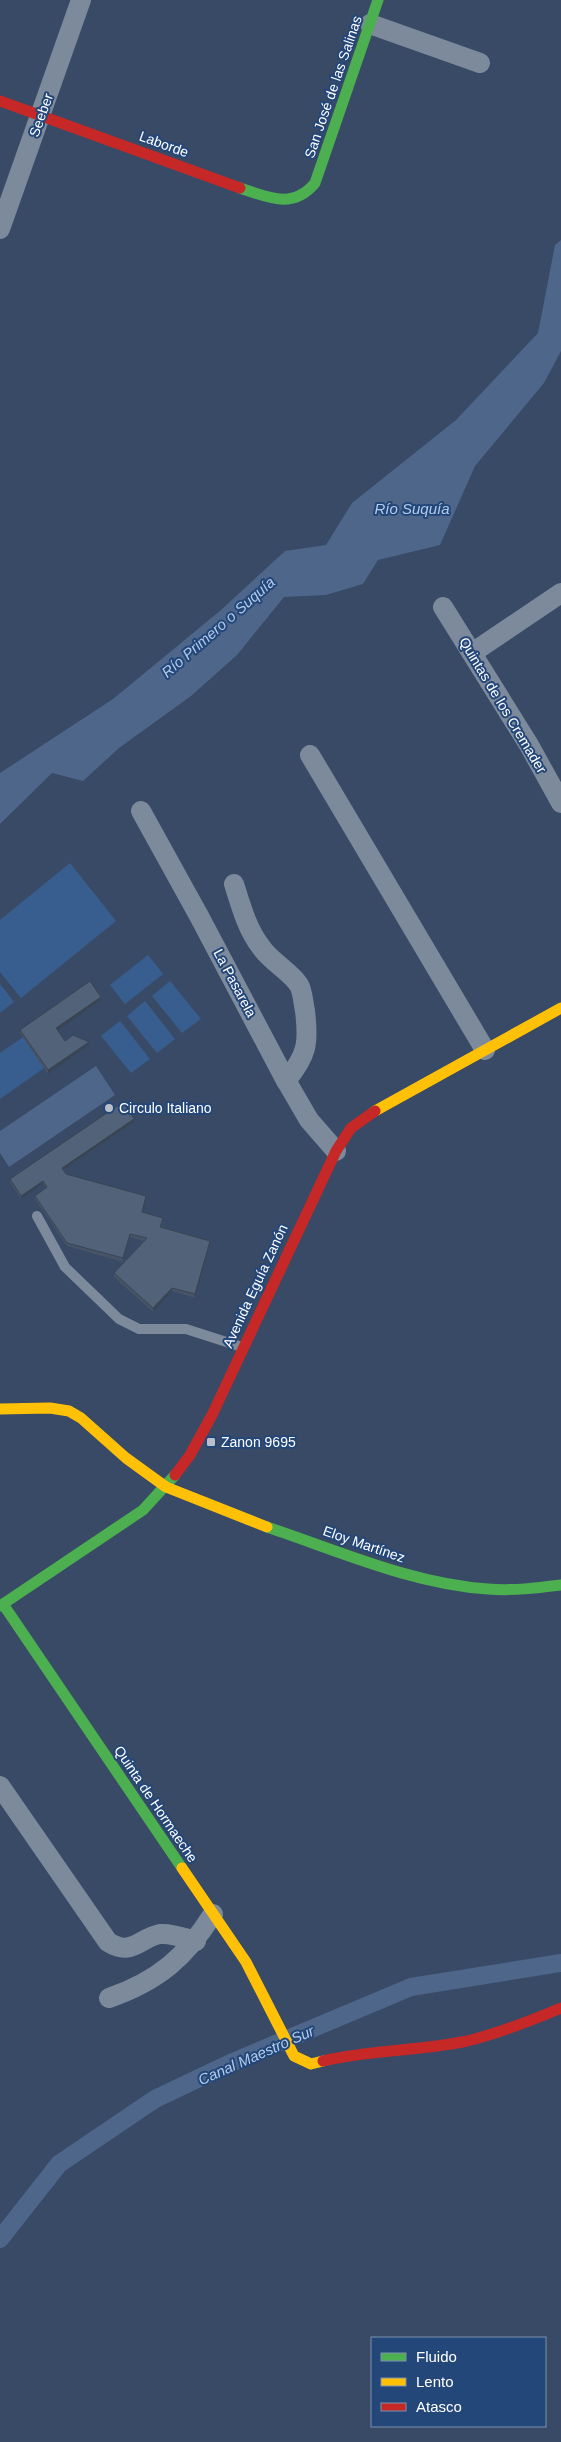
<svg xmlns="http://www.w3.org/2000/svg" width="561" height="2442" font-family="Helvetica,sans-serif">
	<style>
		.green { fill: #385e90 }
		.water { fill: #4e668a }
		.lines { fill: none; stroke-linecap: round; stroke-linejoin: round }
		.canal { stroke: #4e668a; stroke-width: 18 }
		.lane { stroke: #7c8a9c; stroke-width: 10 }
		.street { stroke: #7c8a9c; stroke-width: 20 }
		.fast { stroke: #4caf50; stroke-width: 11 }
		.slow { stroke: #ffc107; stroke-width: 11 }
		.jam { stroke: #c62828; stroke-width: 11 }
		.wall { fill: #475467 }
		.shaded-wall { fill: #394554 }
		.building { fill: #526278; stroke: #394554 }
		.poi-dot { fill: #b9c0c9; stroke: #244779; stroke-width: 2 }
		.labels { text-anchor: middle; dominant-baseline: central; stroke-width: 4; stroke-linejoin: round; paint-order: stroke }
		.street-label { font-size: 14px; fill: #fff; stroke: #244779 }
		.poi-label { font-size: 14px; fill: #fff; stroke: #244779; text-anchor: start }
		.water-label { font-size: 15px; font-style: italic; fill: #b2cbec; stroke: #244779 }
	</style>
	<rect width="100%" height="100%" fill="#384a65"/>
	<g class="green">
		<path d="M70,863L116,921L21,998L0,972V920Z"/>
		<path d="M148,955L163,974L125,1004L110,985Z"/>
		<path d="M170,981L201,1019L182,1033L152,996Z"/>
		<path d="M0,984L14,1002L0,1013Z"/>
		<path d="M145,1001L175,1039L157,1053L127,1016Z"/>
		<path d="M120,1021L150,1059L131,1073L101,1036Z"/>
		<path d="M23,1037L44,1068L0,1099V1053Z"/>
	</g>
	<g class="water">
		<path d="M561,240V351L544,383L475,466L440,545L378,560L363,584L326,595L284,597L237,655L191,696L119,748L83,781L52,773L0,824V773L113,699L221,610L285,551L326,545L352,503L456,420L538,333L555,245Z"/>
		<path d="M96,1066L115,1095L9,1167L0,1153V1131Z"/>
	</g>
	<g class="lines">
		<path class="canal" d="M0,2239L59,2164L155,2099L235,2061L411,1987L561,1963"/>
		<path class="lane" d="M37,1216L65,1267L119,1319L139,1329H186L242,1347"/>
		<g class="street">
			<path d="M370,24L480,63"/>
			<path d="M0,229L81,0"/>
			<path d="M443,607L529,745L561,803"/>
			<path d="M472,653L561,593"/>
			<path d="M310,755L485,1050"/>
			<path d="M141,811L199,916L284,1077L309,1120L336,1151"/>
			<path d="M234,884C241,906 247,929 261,947C270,961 291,972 299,985C303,992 303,1002 305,1011C309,1044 307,1055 286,1081"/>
			<path d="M0,1786L108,1942C132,1957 139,1938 160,1934C172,1933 185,1938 196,1941"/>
			<path d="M109,1998C158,1981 186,1957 213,1914"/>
		</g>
		<g class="fast">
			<path d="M240,188C267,197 293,210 315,183L378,0"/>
			<path d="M267,1527C339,1551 412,1584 488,1589C513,1591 537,1588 561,1585"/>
			<path d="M3,1604L182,1868"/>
			<path d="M0,1606L143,1510L175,1475"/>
		</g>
		<g class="slow">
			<path d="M375,1111L561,1008"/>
			<path d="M0,1409L50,1408L69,1411L81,1418L126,1458L166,1487L267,1527"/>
			<path d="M182,1868L246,1962L294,2056L311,2064L323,2061"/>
		</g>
		<g class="jam">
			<path d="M0,101L240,188"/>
			<path d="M175,1475L190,1455L212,1415L336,1151L351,1128L375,1111"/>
			<path d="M323,2061C370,2050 420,2051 467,2041C500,2033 530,2021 561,2008"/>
		</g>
	</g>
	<g class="wall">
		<path d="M101,1000L57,1031L65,1041L89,1045L48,1074L20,1033V1030Z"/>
		<path d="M134,1122L64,1170L66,1174L146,1200L143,1212L163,1221L161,1227L210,1244L195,1298L172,1291L153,1312L114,1277V1273L144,1241L130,1237L123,1262L67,1246L35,1199V1196L46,1188L43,1184L21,1199L10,1182V1179Z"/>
	</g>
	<g class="shaded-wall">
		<path d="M101,997V1000L56,1032V1028Z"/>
		<path d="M89,1042V1045L48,1074V1070Z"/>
		<path d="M134,1119V1122L62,1171V1168Z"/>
		<path d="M43,1181V1184L21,1199V1196Z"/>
		<path d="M146,1196V1200L142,1216V1212Z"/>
		<path d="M130,1234V1237L123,1262V1258Z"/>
		<path d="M210,1241V1244L195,1298V1294Z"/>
		<path d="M172,1288V1291L153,1312V1308Z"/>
	</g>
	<g class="building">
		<path d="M90,981L101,997L56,1028L65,1041L73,1035L89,1042L48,1070L20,1030Z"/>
		<path d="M123,1102L134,1119L62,1168L66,1174L146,1196L142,1212L163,1218L160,1227L210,1241L195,1294L172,1288L153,1308L114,1273L147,1238L130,1234L123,1258L67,1243L35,1196L47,1187L43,1181L21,1196L10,1179Z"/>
	</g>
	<g class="poi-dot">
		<circle cx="109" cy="1108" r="5"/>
		<rect x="206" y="1437" width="10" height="10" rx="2.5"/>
	</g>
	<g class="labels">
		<g class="street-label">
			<text transform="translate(333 87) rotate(-71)">San José de las Salinas</text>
			<text transform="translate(41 115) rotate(-70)">Seeber</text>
			<text transform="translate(164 144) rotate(20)">Laborde</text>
			<text transform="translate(503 705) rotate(59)">Quintas de los Cremader</text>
			<text transform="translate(235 983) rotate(62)">La Pasarela</text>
			<text transform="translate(255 1286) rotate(-65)">Avenida Eguía Zanón</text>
			<text transform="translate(364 1544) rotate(19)">Eloy Martínez</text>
			<text transform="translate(156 1804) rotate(56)">Quinta de Hormaeche</text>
		</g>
		<g class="poi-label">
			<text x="119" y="1108">Circulo Italiano</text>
			<text x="221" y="1442">Zanon 9695</text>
		</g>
		<g class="water-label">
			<text x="412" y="508">Río Suquía</text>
			<text transform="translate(218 627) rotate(-41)">Río Primero o Suquía</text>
			<text transform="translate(256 2055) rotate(-24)">Canal Maestro Sur</text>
		</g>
	</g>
	<rect x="371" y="2337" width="175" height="90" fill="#244779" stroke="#7c91af"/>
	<rect x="381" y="2353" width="25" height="8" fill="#4caf50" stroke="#7c91af"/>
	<text x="416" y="2362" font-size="15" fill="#ffffff">Fluido</text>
	<rect x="381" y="2378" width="25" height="8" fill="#ffc107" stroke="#7c91af"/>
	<text x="416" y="2387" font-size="15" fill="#ffffff">Lento</text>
	<rect x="381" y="2403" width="25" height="8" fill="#c62828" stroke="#7c91af"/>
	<text x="416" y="2412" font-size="15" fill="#ffffff">Atasco</text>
</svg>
